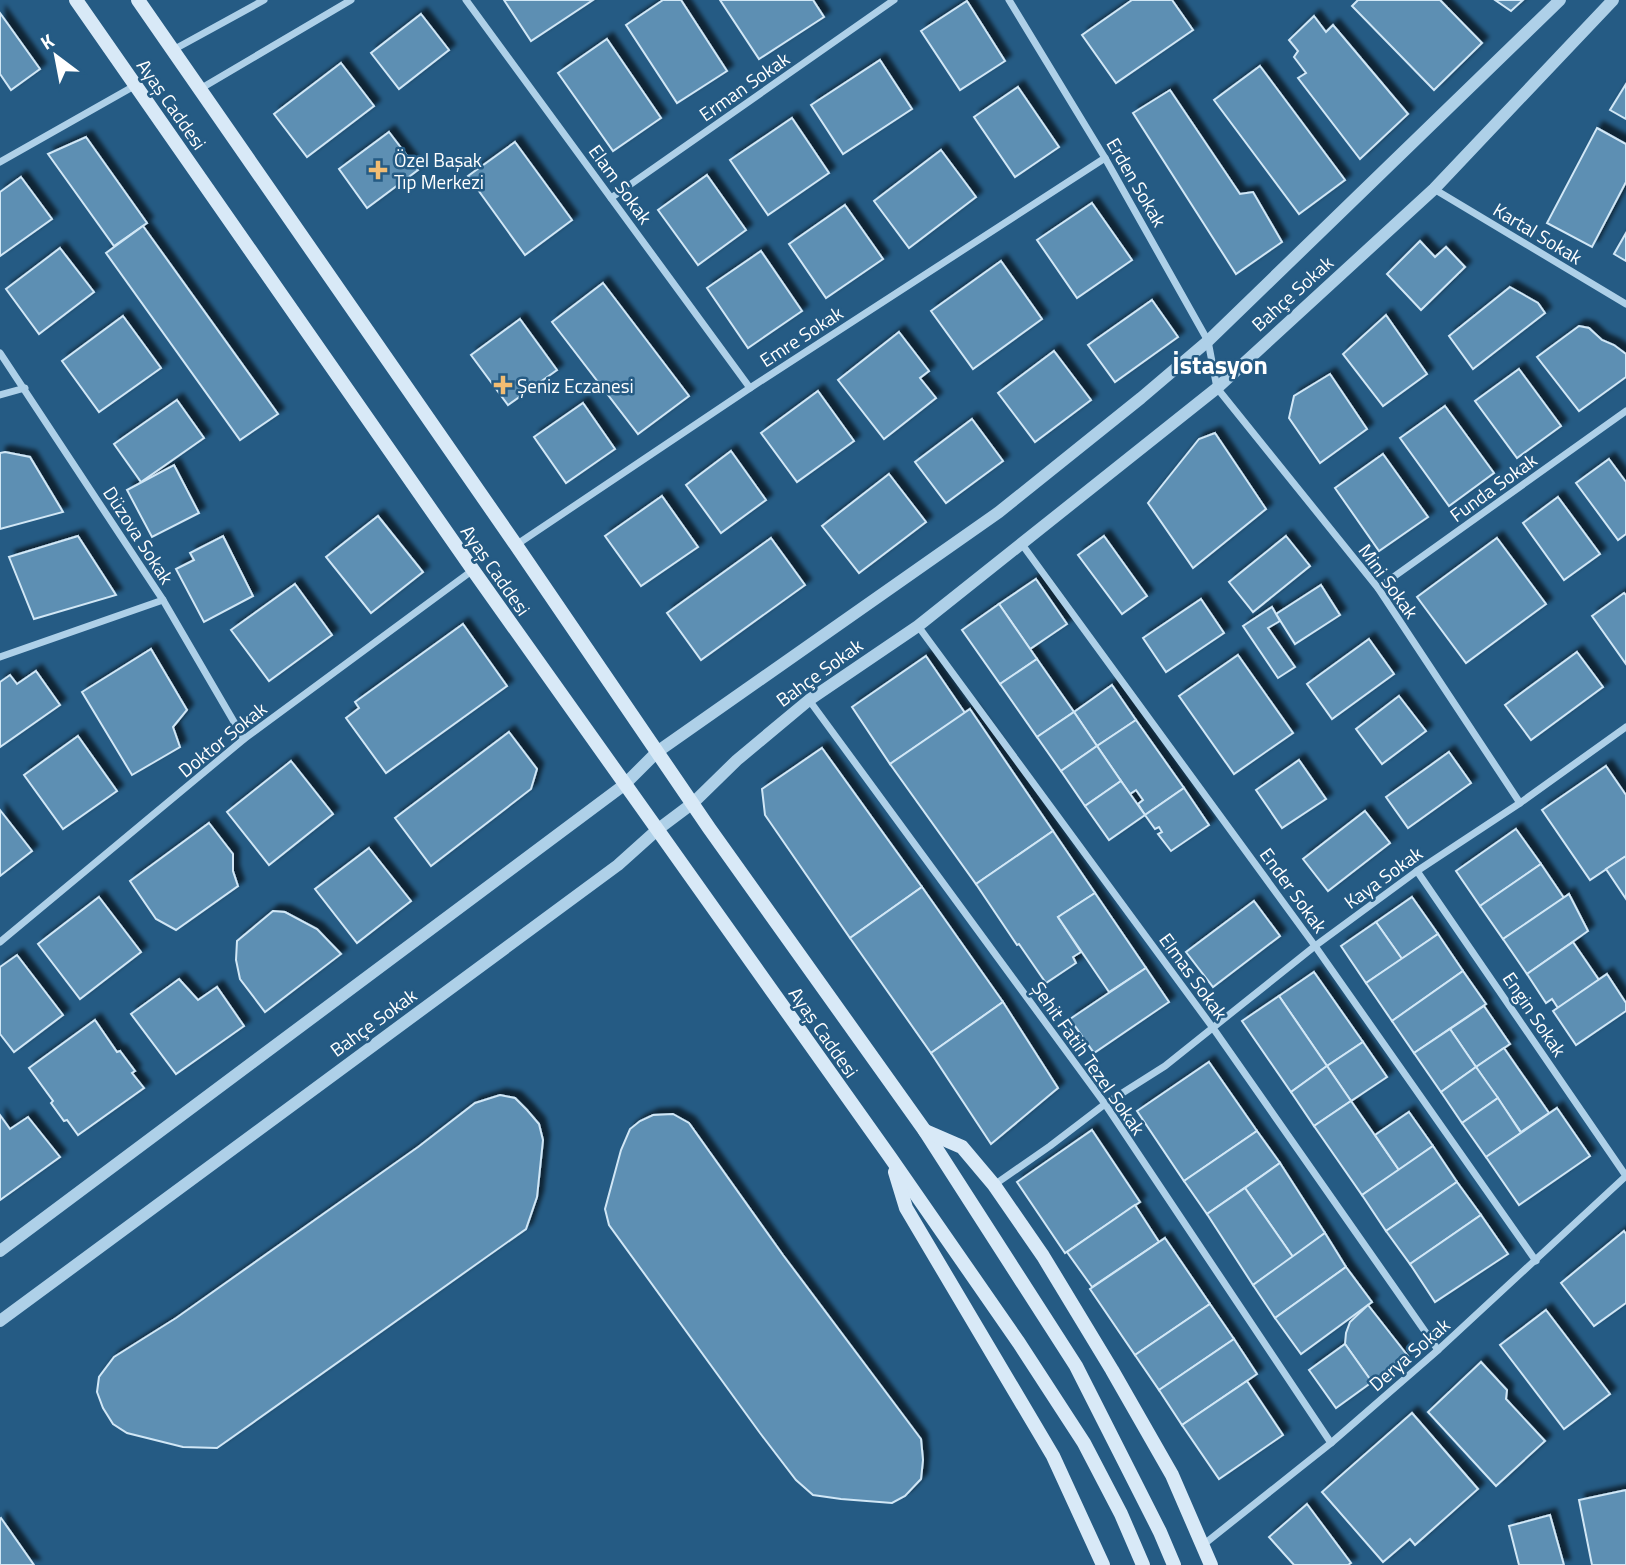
<svg xmlns="http://www.w3.org/2000/svg" width="1626" height="1565" font-family="'Titillium Web',sans-serif">
	<style>
		.building { fill: #5d8fb3; stroke: #d1e7f6; stroke-width: 2; filter: url(#shadow) }
		.lines { fill: none; stroke-linecap: round; stroke-linejoin: round }
		.minor { stroke: #aed0e8; stroke-width: 7 }
		.tertiary { stroke: #aed0e8; stroke-width: 12 }
		.secondary { stroke: #d8e9f7; stroke-width: 14 }
		.poi-dot { fill: #f1bc72; stroke: #255b84; stroke-width: 2.5 }
		.labels { text-anchor: middle; dominant-baseline: central; stroke-width: 5; stroke-linejoin: round; paint-order: stroke }
		.street-label { font-size: 19px; fill: #fff; stroke: #255b84 }
		.poi-label { font-size: 19px; fill: #fff; stroke: #255b84; text-anchor: start }
		.district-label { font-size: 26px; font-weight: bold; fill: #fff; stroke: #255b84 }
	</style>
	<defs>
		<filter id="shadow"><feDropShadow dx="6" dy="-6" stdDeviation="2" flood-color="#0009"/></filter>
	</defs>
	<rect width="100%" height="100%" fill="#255b84"/>
	<g class="building">
		<path d="M504,0H593L531,41Z"/>
		<path d="M663,0H681L727,71L677,103L626,25Z"/>
		<path d="M720,0H813L824,17L759,59Z"/>
		<path d="M1132,0H1172L1193,30L1116,83L1082,35Z"/>
		<path d="M1358,0H1440L1482,43L1434,90L1352,6Z"/>
		<path d="M1495,0H1523L1511,11Z"/>
		<path d="M967,1L1005,61L960,90L921,31Z"/>
		<path d="M0,13L40,69L11,90L0,74Z"/>
		<path d="M421,14L449,50L399,89L371,53Z"/>
		<path d="M1314,16L1326,32L1333,25L1408,114L1360,159L1298,78L1306,73L1294,57L1298,51L1289,40Z"/>
		<path d="M607,39L661,118L613,151L558,73Z"/>
		<path d="M880,60L912,109L843,154L811,105Z"/>
		<path d="M341,63L374,106L307,157L274,114Z"/>
		<path d="M1260,66L1345,180L1299,214L1214,100Z"/>
		<path d="M1626,84V119L1610,110Z"/>
		<path d="M1018,87L1059,147L1015,177L974,117Z"/>
		<path d="M1170,90L1240,194L1253,192L1282,242L1236,274L1133,113Z"/>
		<path d="M792,118L829,173L768,215L730,160Z"/>
		<path d="M1597,128L1626,144V182L1592,247L1547,223Z"/>
		<path d="M389,132L418,170L367,208L339,169Z"/>
		<path d="M86,137L147,223L114,246L48,154Z"/>
		<path d="M515,142L572,220L525,255L468,176Z"/>
		<path d="M941,150L976,197L909,248L874,201Z"/>
		<path d="M707,175L746,230L698,265L658,210Z"/>
		<path d="M21,177L52,219L0,256V192Z"/>
		<path d="M1092,203L1132,260L1077,298L1037,240Z"/>
		<path d="M845,205L883,259L826,298L789,244Z"/>
		<path d="M143,226L278,414L240,440L106,253Z"/>
		<path d="M1626,233V261L1614,254Z"/>
		<path d="M1420,241L1435,257L1446,247L1465,267L1421,310L1387,274Z"/>
		<path d="M60,248L94,292L39,334L6,289Z"/>
		<path d="M761,251L802,311L748,348L707,288Z"/>
		<path d="M1001,261L1042,319L973,369L931,311Z"/>
		<path d="M603,283L689,396L638,434L552,322Z"/>
		<path d="M1510,287L1538,303L1545,313L1473,369L1449,336Z"/>
		<path d="M1152,300L1178,337L1115,382L1088,345Z"/>
		<path d="M1386,315L1427,374L1383,406L1343,354Z"/>
		<path d="M123,316L161,368L99,412L62,361Z"/>
		<path d="M520,319L557,370L508,405L471,355Z"/>
		<path d="M1579,326L1589,328L1602,340L1614,345L1626,354V377L1579,411L1537,357Z"/>
		<path d="M899,332L929,371L920,378L936,398L884,439L838,380Z"/>
		<path d="M1054,351L1091,400L1035,442L998,393Z"/>
		<path d="M1519,369L1561,426L1517,458L1475,401Z"/>
		<path d="M1330,374L1367,429L1320,463L1289,418L1294,396Z"/>
		<path d="M818,391L854,441L797,482L761,433Z"/>
		<path d="M177,400L204,438L141,482L114,444Z"/>
		<path d="M583,403L615,449L566,483L534,437Z"/>
		<path d="M1445,406L1494,473L1449,506L1400,438Z"/>
		<path d="M972,419L1003,461L946,503L915,462Z"/>
		<path d="M1215,433L1266,509L1193,568L1148,503L1199,439Z"/>
		<path d="M731,451L766,500L721,533L686,485Z"/>
		<path d="M5,452L30,457L63,512L0,529V453Z"/>
		<path d="M1383,454L1428,517L1379,551L1335,488Z"/>
		<path d="M1609,459L1626,482V534L1618,540L1576,483Z"/>
		<path d="M174,465L199,513L152,537L127,490Z"/>
		<path d="M889,474L926,522L859,573L822,526Z"/>
		<path d="M662,496L698,547L641,586L605,536Z"/>
		<path d="M1558,497L1600,554L1564,580L1523,523Z"/>
		<path d="M378,516L423,572L371,613L326,557Z"/>
		<path d="M78,536L116,595L34,619L9,557Z"/>
		<path d="M223,536L253,596L204,622L176,569L194,560L190,553Z"/>
		<path d="M1104,536L1147,596L1122,614L1078,555Z"/>
		<path d="M1286,536L1310,566L1253,612L1229,582Z"/>
		<path d="M771,538L805,585L701,660L667,613Z"/>
		<path d="M1497,538L1546,604L1466,663L1417,597Z"/>
		<path d="M1036,579L1067,624L1030,649L999,604Z"/>
		<path d="M295,584L332,635L269,681L231,630Z"/>
		<path d="M1321,585L1340,615L1295,644L1276,614Z"/>
		<path d="M1624,593L1626,595V664L1592,616Z"/>
		<path d="M1201,599L1224,633L1166,672L1143,638Z"/>
		<path d="M999,604L1037,659L1000,684L962,630Z"/>
		<path d="M1272,607L1280,621L1268,628L1295,667L1278,678L1243,626Z"/>
		<path d="M463,624L507,686L386,773L346,718L359,708L355,702Z"/>
		<path d="M1369,639L1394,674L1332,719L1307,684Z"/>
		<path d="M151,649L187,710L173,727L180,747L132,775L82,692Z"/>
		<path d="M1577,652L1603,687L1531,740L1505,705Z"/>
		<path d="M1238,655L1293,733L1234,774L1179,696Z"/>
		<path d="M926,656L965,713L890,764L852,707Z"/>
		<path d="M1037,659L1074,712L1037,737L1000,684Z"/>
		<path d="M36,671L60,705L0,747V682L10,675L17,684Z"/>
		<path d="M1112,685L1136,720L1097,746L1074,712Z"/>
		<path d="M1399,696L1426,731L1382,764L1356,729Z"/>
		<path d="M970,709L1053,831L976,884L890,764Z"/>
		<path d="M1074,712L1097,746L1061,771L1037,737Z"/>
		<path d="M1136,720L1184,788L1145,815L1138,804L1143,800L1136,790L1130,794L1097,746Z"/>
		<path d="M509,732L537,769L531,789L431,866L395,818Z"/>
		<path d="M78,736L117,791L63,829L24,775Z"/>
		<path d="M1097,746L1121,781L1085,806L1061,771Z"/>
		<path d="M822,748L922,887L850,938L765,815L762,789Z"/>
		<path d="M1449,752L1471,783L1408,828L1386,797Z"/>
		<path d="M1299,760L1326,799L1282,828L1256,790Z"/>
		<path d="M291,761L333,814L269,865L227,812Z"/>
		<path d="M1606,766L1626,795V856L1590,880L1542,810Z"/>
		<path d="M1121,781L1145,815L1109,840L1085,806Z"/>
		<path d="M1184,788L1209,825L1171,851L1158,834L1162,832L1159,827L1155,829L1145,815Z"/>
		<path d="M0,810L32,851L0,876Z"/>
		<path d="M1365,811L1390,843L1328,891L1303,859Z"/>
		<path d="M209,823L233,854V871L238,886L176,930L156,919L130,881Z"/>
		<path d="M1516,829L1541,864L1480,906L1456,871Z"/>
		<path d="M1053,831L1095,893L1058,917L1081,952L1073,957L1076,963L1046,983L1019,944L1017,945L976,884Z"/>
		<path d="M369,848L411,901L357,943L315,889Z"/>
		<path d="M1626,856V899L1606,869Z"/>
		<path d="M1541,864L1564,898L1503,939L1480,906Z"/>
		<path d="M922,887L1003,1002L931,1053L850,938Z"/>
		<path d="M1095,893L1146,968L1109,992L1058,917Z"/>
		<path d="M1569,894L1588,931L1527,974L1503,939Z"/>
		<path d="M99,897L141,952L80,999L38,944Z"/>
		<path d="M1412,897L1438,934L1402,959L1376,922Z"/>
		<path d="M1254,901L1280,936L1213,987L1186,952Z"/>
		<path d="M273,911L285,912L317,929L341,954L265,1012L240,979L236,960L237,941Z"/>
		<path d="M1376,922L1402,959L1366,983L1341,946Z"/>
		<path d="M1438,934L1463,971L1392,1021L1366,983Z"/>
		<path d="M1573,942L1599,980L1558,1008L1552,999L1546,1003L1527,974Z"/>
		<path d="M17,955L63,1015L14,1052L0,1034V967Z"/>
		<path d="M1146,968L1169,1002L1094,1053L1070,1019Z"/>
		<path d="M1463,971L1486,1004L1414,1053L1392,1021Z"/>
		<path d="M1314,972L1363,1042L1327,1066L1279,996Z"/>
		<path d="M1607,974L1626,1003V1011L1576,1045L1553,1011Z"/>
		<path d="M179,979L198,1000L217,987L244,1026L176,1074L131,1014Z"/>
		<path d="M1279,996L1327,1066L1291,1092L1242,1021Z"/>
		<path d="M1003,1002L1058,1088L991,1144L931,1053Z"/>
		<path d="M1484,1006L1510,1044L1476,1067L1450,1029Z"/>
		<path d="M95,1020L117,1052L120,1051L135,1071L132,1073L144,1088L78,1135L67,1120L64,1121L51,1103L53,1101L29,1068Z"/>
		<path d="M1450,1029L1476,1067L1441,1092L1414,1053Z"/>
		<path d="M1363,1042L1387,1077L1351,1101L1327,1066Z"/>
		<path d="M1504,1048L1549,1113L1521,1132L1476,1067Z"/>
		<path d="M1209,1062L1257,1131L1184,1181L1137,1111Z"/>
		<path d="M1327,1066L1351,1101L1314,1126L1291,1092Z"/>
		<path d="M1476,1067L1498,1098L1462,1123L1441,1092Z"/>
		<path d="M500,1095L515,1098L527,1110L539,1124L543,1140L537,1197L526,1229L217,1448L183,1447L127,1433L113,1424L103,1408L97,1392L99,1377L114,1357L176,1318L418,1147L475,1103Z"/>
		<path d="M1498,1098L1521,1133L1486,1157L1462,1123Z"/>
		<path d="M1351,1101L1399,1170L1362,1195L1314,1126Z"/>
		<path d="M1557,1108L1590,1156L1519,1205L1486,1157Z"/>
		<path d="M1409,1112L1433,1146L1399,1170L1375,1135Z"/>
		<path d="M673,1114L689,1123L783,1255L921,1439L923,1460L921,1479L905,1496L892,1503L841,1499L813,1495L796,1480L760,1433L609,1225L605,1209L621,1150L630,1129L640,1121L653,1115Z"/>
		<path d="M0,1115L10,1129L28,1117L60,1157L0,1200Z"/>
		<path d="M1092,1130L1140,1202L1065,1253L1017,1182Z"/>
		<path d="M1257,1131L1280,1163L1207,1214L1184,1181Z"/>
		<path d="M1433,1146L1457,1182L1386,1231L1362,1195Z"/>
		<path d="M1280,1163L1325,1233L1293,1257L1245,1188Z"/>
		<path d="M1457,1182L1481,1215L1410,1264L1386,1231Z"/>
		<path d="M1245,1188L1293,1257L1253,1285L1207,1214Z"/>
		<path d="M1135,1205L1159,1242L1092,1287L1067,1252Z"/>
		<path d="M1481,1215L1508,1254L1435,1302L1410,1264Z"/>
		<path d="M1624,1231L1626,1234V1303L1594,1326L1561,1283Z"/>
		<path d="M1325,1233L1346,1267L1275,1318L1253,1285Z"/>
		<path d="M1165,1238L1210,1304L1135,1355L1090,1289Z"/>
		<path d="M1346,1267L1372,1302L1301,1354L1275,1318Z"/>
		<path d="M1210,1304L1234,1339L1159,1390L1135,1355Z"/>
		<path d="M1368,1305L1408,1356L1372,1382L1345,1344L1346,1333L1350,1322Z"/>
		<path d="M1546,1310L1610,1394L1564,1429L1500,1345Z"/>
		<path d="M1234,1339L1257,1374L1182,1425L1159,1390Z"/>
		<path d="M1345,1344L1372,1382L1336,1408L1309,1370Z"/>
		<path d="M1481,1362L1507,1390L1506,1399L1545,1441L1496,1486L1428,1412Z"/>
		<path d="M1247,1381L1283,1435L1219,1479L1182,1425Z"/>
		<path d="M1412,1413L1478,1489L1415,1545L1410,1539L1383,1562L1322,1492Z"/>
		<path d="M1626,1490V1565H1592L1579,1500Z"/>
		<path d="M1307,1504L1351,1563L1348,1565H1294L1269,1537Z"/>
		<path d="M1550,1515L1564,1565H1519L1509,1526Z"/>
		<path d="M1,1518L34,1565H0V1519Z"/>
	</g>
	<g class="lines">
		<g class="minor">
			<path d="M466,0L750,388"/>
			<path d="M1009,0L1105,158L1208,341L1217,388L1378,588L1520,803"/>
			<path d="M173,50L264,0"/>
			<path d="M200,89L351,0"/>
			<path d="M0,162L136,85"/>
			<path d="M1434,189L1626,304"/>
			<path d="M611,198L894,0"/>
			<path d="M0,353L163,600L244,739"/>
			<path d="M0,395L25,388"/>
			<path d="M1021,543L1315,946L1536,1261"/>
			<path d="M516,545L750,388L1105,158"/>
			<path d="M1378,588L1626,411"/>
			<path d="M918,626L1213,1028L1438,1350"/>
			<path d="M0,657L163,600"/>
			<path d="M809,700L1105,1104L1331,1443"/>
			<path d="M1417,871L1626,1176"/>
			<path d="M0,942L244,739L473,570"/>
			<path d="M994,1185L1050,1146L1105,1104L1165,1066L1315,946L1417,871L1520,803L1626,727"/>
			<path d="M1203,1545L1331,1443L1438,1350L1626,1176"/>
		</g>
		<g class="tertiary">
			<path d="M0,1251L624,785L657,752L999,512L1141,398L1208,341L1560,0"/>
			<path d="M0,1321L618,865L657,830L693,803L737,760L809,700L918,626L1217,388L1434,189L1613,0"/>
		</g>
		<g class="secondary">
			<path d="M76,0L473,570L890,1157L1019,1343L1084,1443L1121,1514L1143,1565"/>
			<path d="M138,0L516,545L709,828L925,1131L1076,1366L1160,1532L1174,1565"/>
			<path d="M925,1131L962,1147L994,1185L1043,1256L1112,1370L1172,1475L1211,1565"/>
			<path d="M895,1172L906,1208L1053,1456L1103,1565"/>
		</g>
	</g>
	<g class="poi-dot">
		<path d="M374.5 159.5h7v7h7v7h-7v7h-7v-7h-7v-7h7z"/>
		<path d="M499.5 374.5h7v7h7v7h-7v7h-7v-7h-7v-7h7z"/>
	</g>
	<g class="labels">
		<g class="street-label">
			<text transform="translate(744 86) rotate(-35)">Erman Sokak</text>
			<text transform="translate(172 104) rotate(55)">Ayaş Caddesi</text>
			<text transform="translate(1137 182) rotate(60)">Erden Sokak</text>
			<text transform="translate(621 184) rotate(54)">Elam Sokak</text>
			<text transform="translate(1538 233) rotate(31)">Kartal Sokak</text>
			<text transform="translate(1292 293) rotate(-42)">Bahçe Sokak</text>
			<text transform="translate(801 336) rotate(-33)">Emre Sokak</text>
			<text transform="translate(1493 487) rotate(-36)">Funda Sokak</text>
			<text transform="translate(139 535) rotate(57)">Düzova Sokak</text>
			<text transform="translate(496 570) rotate(55)">Ayaş Caddesi</text>
			<text transform="translate(1389 581) rotate(54)">Mini Sokak</text>
			<text transform="translate(819 672) rotate(-36)">Bahçe Sokak</text>
			<text transform="translate(222 739) rotate(-39)">Doktor Sokak</text>
			<text transform="translate(1383 877) rotate(-36)">Kaya Sokak</text>
			<text transform="translate(1294 890) rotate(54)">Ender Sokak</text>
			<text transform="translate(1194 976) rotate(54)">Elmas Sokak</text>
			<text transform="translate(1535 1014) rotate(56)">Engin Sokak</text>
			<text transform="translate(373 1022) rotate(-36)">Bahçe Sokak</text>
			<text transform="translate(824 1032) rotate(55)">Ayaş Caddesi</text>
			<text transform="translate(1089 1058) rotate(55)">Şehit Fatih Tezel Sokak</text>
			<text transform="translate(1409 1354) rotate(-41)">Derya Sokak</text>
		</g>
		<g class="poi-label">
			<text x="394" y="159">Özel Başak<tspan x="394" dy="22">Tıp Merkezi</tspan></text>
			<text x="517" y="385">Şeniz Eczanesi</text>
		</g>
		<g class="district-label">
			<text x="1220" y="364">İstasyon</text>
		</g>
	</g>
	<g transform="translate(56 56) rotate(328)" stroke="#255b84" stroke-width="5" paint-order="stroke">
	<path d="M0-5L12 26L0 18L-12 26Z" fill="#ffffff"/>
	<text y="-10" font-size="19" font-weight="bold" text-anchor="middle" fill="#ffffff">K</text>
	</g>
</svg>
